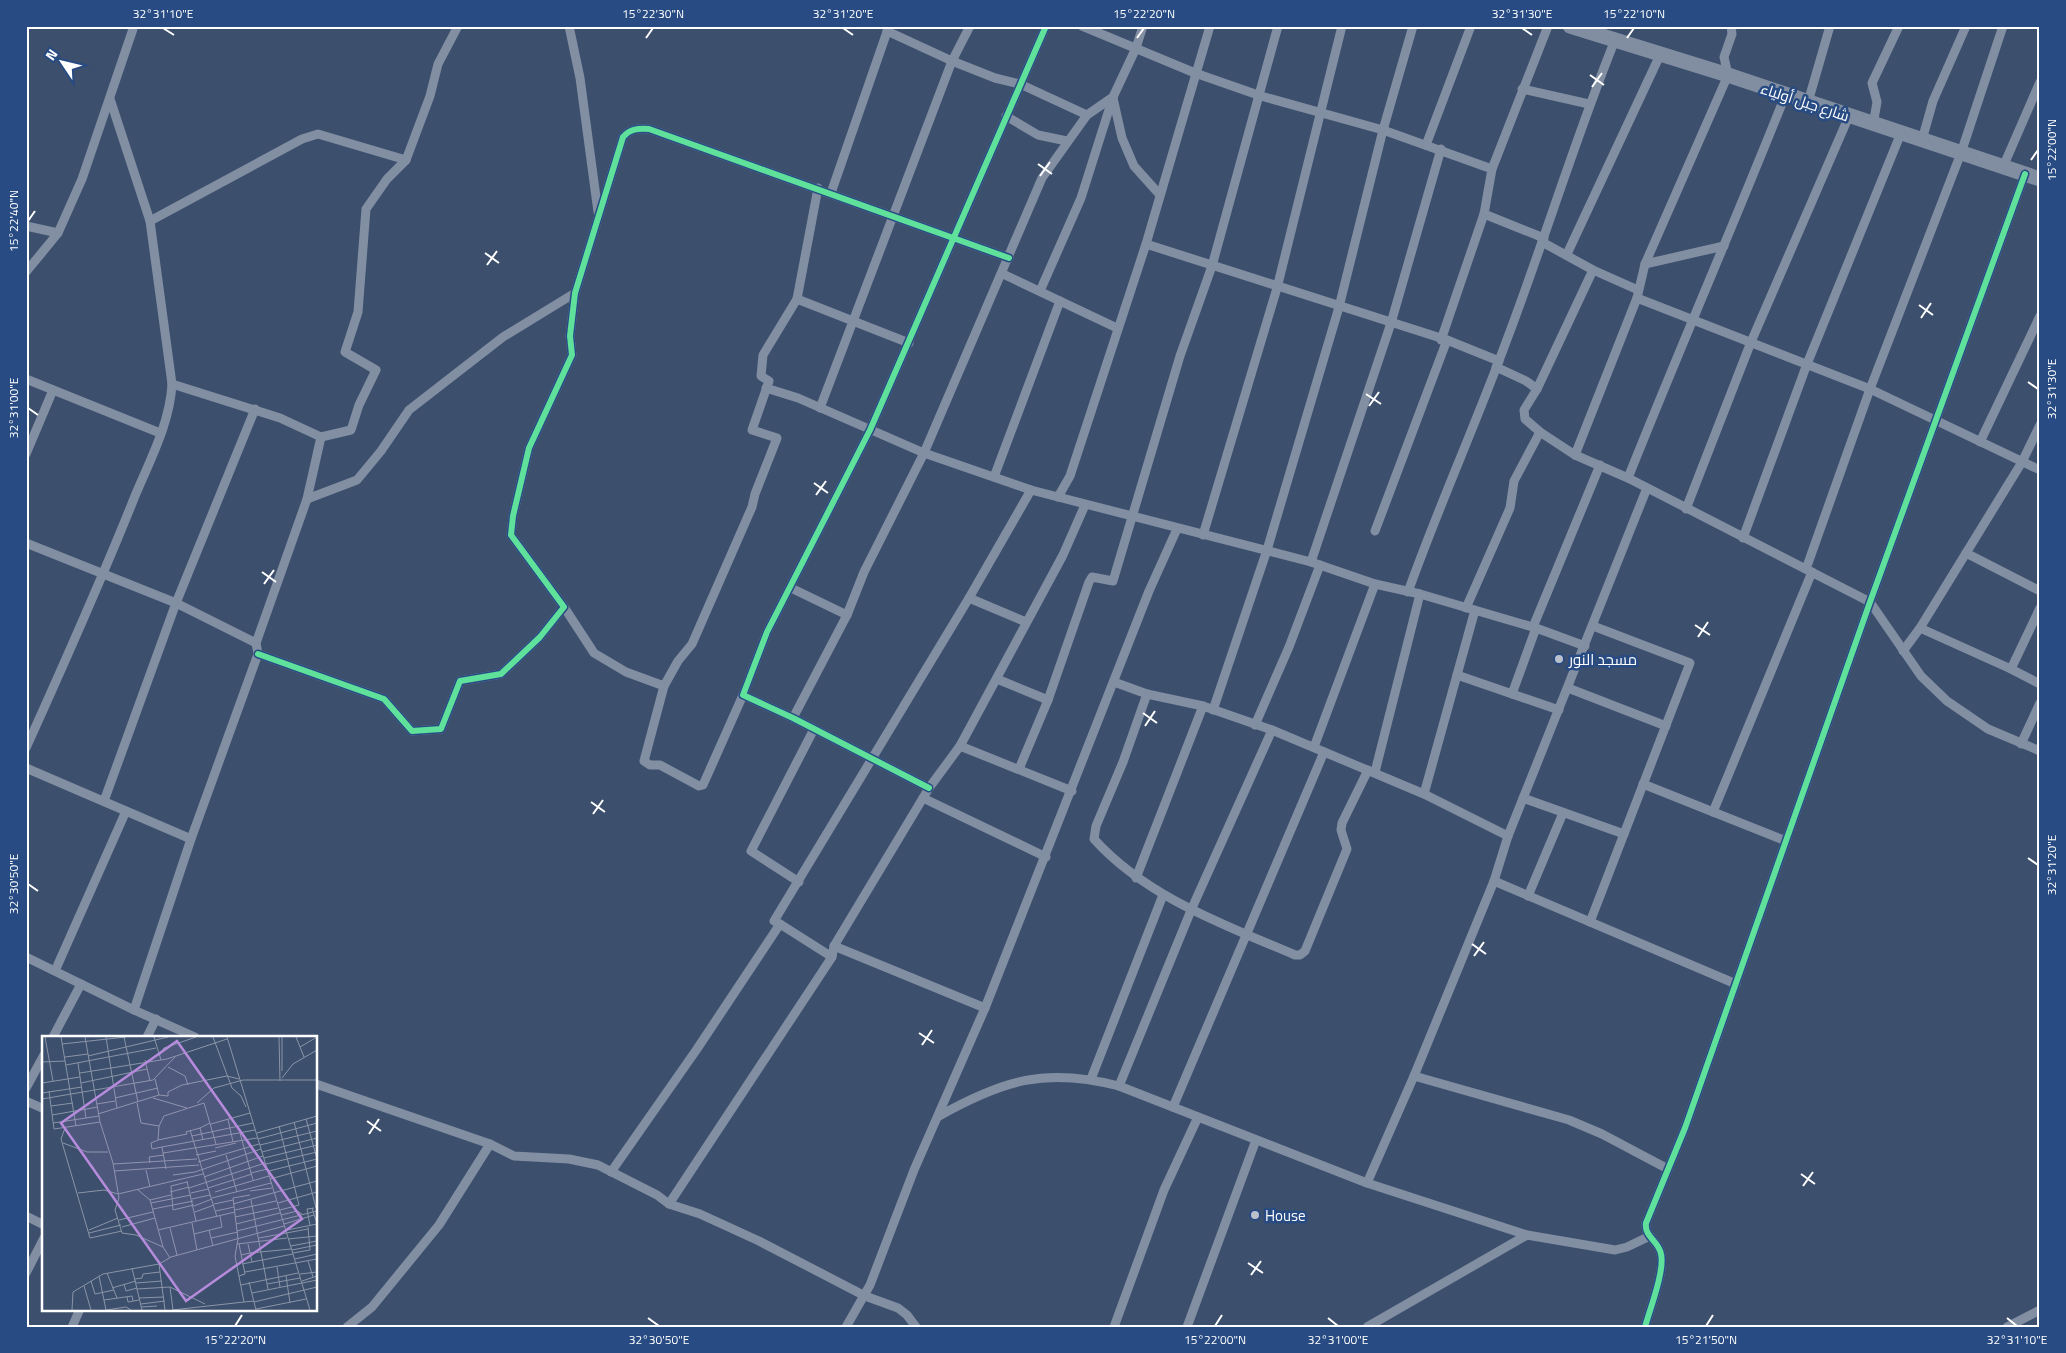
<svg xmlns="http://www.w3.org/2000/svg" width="2066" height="1353" font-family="'Titillium Web',Cairo,sans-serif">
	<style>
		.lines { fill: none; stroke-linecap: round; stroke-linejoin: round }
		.minor { stroke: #828fa3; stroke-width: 9 }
		.trunk { stroke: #818ea2; stroke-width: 15 }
		.cycleway-casing { stroke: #274b82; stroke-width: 9 }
		.cycleway { stroke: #60e19b; stroke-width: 6 }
		.ticks { fill: none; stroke: #fff; stroke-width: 2 }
		.poi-dot { fill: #bbc1cc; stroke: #274b82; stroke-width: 2 }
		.labels { text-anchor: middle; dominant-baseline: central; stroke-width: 5; stroke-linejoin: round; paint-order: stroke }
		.street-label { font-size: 15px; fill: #fff; stroke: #274b82 }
		.poi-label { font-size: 15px; fill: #fff; stroke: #274b82; text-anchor: start }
		.inset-road { fill: none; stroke: #8a95a7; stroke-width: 1 }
		.view { fill: #b68bdc; fill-opacity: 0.15; stroke: #b68bdc; stroke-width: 2.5 }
		.inset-edge { fill: none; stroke: #fff; stroke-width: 2.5 }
		.neatline { fill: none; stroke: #fff; stroke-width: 2 }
		.ticks-label { font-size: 12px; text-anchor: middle; fill: #fff }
	</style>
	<rect width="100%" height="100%" fill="#3c4f6d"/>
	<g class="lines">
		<g class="minor">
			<path d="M569,26L580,78L598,212"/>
			<path d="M1082,26L1195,73L1261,96L1383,130L1492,169"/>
			<path d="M887,31L952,61L995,78L1020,84L1087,115"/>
			<path d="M1522,89L1589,104"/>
			<path d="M1113,98L1122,138L1134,166L1160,195"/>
			<path d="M1808,102L1830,26"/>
			<path d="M1006,116L1038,135L1067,141"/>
			<path d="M1873,125L1877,102L1872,83L1899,26"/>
			<path d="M1922,140L1933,101L1966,26"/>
			<path d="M1426,145L1471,26"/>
			<path d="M2003,167L2040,82"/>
			<path d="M818,188L797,299L909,343"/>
			<path d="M831,193L889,26"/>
			<path d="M1484,214L1544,238"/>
			<path d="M150,221L302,139L318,134L406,160"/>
			<path d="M26,226L58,233"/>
			<path d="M1542,242L1593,270L1638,290"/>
			<path d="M1146,244L1447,340L1499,361"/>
			<path d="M1567,254L1660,55"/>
			<path d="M1645,264L1724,246"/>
			<path d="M1593,270L1537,389L1524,410L1525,419L1540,432L1575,455L1628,478L1870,602L1921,676L1947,701L1988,729L2040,751"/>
			<path d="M26,272L58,233L82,179L134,26"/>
			<path d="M1003,274L1117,328"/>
			<path d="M1040,291L1081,198L1113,97"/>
			<path d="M1637,298L1870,389L2040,470"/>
			<path d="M1441,340L1484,214L1492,169L1548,26"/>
			<path d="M1496,367L1526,381L1537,389"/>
			<path d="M26,379L160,433"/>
			<path d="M172,384L280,418L321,437L351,430L359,405L376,370L345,352L358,312L366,209L387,179L406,160L430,96L438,64L458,26"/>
			<path d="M766,388L798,398L924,453L1031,490L1311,562L1375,584L1420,594L1536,628L1585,646"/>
			<path d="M820,408L952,61L970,26"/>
			<path d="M1980,442L2040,316"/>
			<path d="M26,454L53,390"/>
			<path d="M1575,455L1637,298L1645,264L1728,75L1724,57L1732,34L1731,26"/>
			<path d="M994,477L1060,301"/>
			<path d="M1628,478C1679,350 1734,224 1785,96"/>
			<path d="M1058,497L1070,476L1146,244L1210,26"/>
			<path d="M307,499L357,480L381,451L409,410L503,337L575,293"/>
			<path d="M1686,509L1751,342L1849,116"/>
			<path d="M1375,531L1447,340"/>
			<path d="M1203,535L1277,288L1342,26"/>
			<path d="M1743,538L1807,364L1901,133"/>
			<path d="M26,543L176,603L256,643"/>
			<path d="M1966,553L2040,591"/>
			<path d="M1311,562L1391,323L1441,149"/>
			<path d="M1806,569L1870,389L1961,153L2003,26"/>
			<path d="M791,588L847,615"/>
			<path d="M1408,592C1438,508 1475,426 1506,342C1544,242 1575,139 1615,40"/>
			<path d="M969,598L1026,622"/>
			<path d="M564,607L594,653L626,672L664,686L644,761L650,765H660L699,786L703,785L743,695"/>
			<path d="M1466,608L1510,508L1514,481L1540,432"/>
			<path d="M1533,627L1600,465"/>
			<path d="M1920,628L2011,669L2040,684"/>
			<path d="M1903,651L1920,628L2022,462L2040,425"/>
			<path d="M258,654L384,699L412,731L441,729L460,681L501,674L540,637L564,607L511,535L513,516L529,448L572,355L570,336L575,293L623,137C630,129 638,128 649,129L1009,258"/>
			<path d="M2011,669L2040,608"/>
			<path d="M1457,675L1559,710"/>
			<path d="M997,679L1048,700"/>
			<path d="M1114,682L1147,694L1203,706L1272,730L1424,794L1508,836"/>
			<path d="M664,686L678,661L692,644L752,507L755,494L777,438L752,430L769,381L761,376L763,355L797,299"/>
			<path d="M1568,688L1666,726"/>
			<path d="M1147,694L1123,762L1096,826L1094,839C1146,897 1225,925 1295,955H1300L1305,951L1347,849L1341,830L1342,823L1368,770"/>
			<path d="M1512,694L1536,628"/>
			<path d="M1213,710L1267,550L1339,307L1383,130L1413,26"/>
			<path d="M793,718L847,615L864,572L924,453L1042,178L1087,115L1113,97L1136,48L1143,26"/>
			<path d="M1255,725L1289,647L1320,565"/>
			<path d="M2021,744L2040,703"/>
			<path d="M960,746L1072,791"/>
			<path d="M1314,747L1375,584"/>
			<path d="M26,748C64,664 101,581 135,496C150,460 170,423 172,384L150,221L110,99"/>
			<path d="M26,768L191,839"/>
			<path d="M1019,769L1048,700L1089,582L1092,577L1113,581L1180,356L1212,266L1278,26"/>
			<path d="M1375,772L1420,594"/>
			<path d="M1643,784L1786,841"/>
			<path d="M929,788L793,718L743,695L767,632L870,430L1046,26"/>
			<path d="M1424,794L1475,610"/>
			<path d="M923,798L1046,857"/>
			<path d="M1523,798L1624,834"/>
			<path d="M104,801L176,603L255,409"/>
			<path d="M1713,812L1812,572"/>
			<path d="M1136,878L1203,706"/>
			<path d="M1494,881L1736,984"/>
			<path d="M799,882L751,851L814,729"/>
			<path d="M1528,896L1563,813"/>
			<path d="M1590,922L1690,663L1593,626"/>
			<path d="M780,924L832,957"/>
			<path d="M834,946L985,1008"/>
			<path d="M26,957L134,1010L195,1037"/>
			<path d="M55,971L126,811"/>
			<path d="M134,1010L191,839L258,654L256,643L307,499L321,437"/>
			<path d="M53,1037L81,984"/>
			<path d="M147,1037L156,1019"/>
			<path d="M1414,1076L1569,1120L1602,1134L1668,1169"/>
			<path d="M1091,1079L1163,895"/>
			<path d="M316,1084L490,1144L514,1156L569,1159L598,1165L657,1195L669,1204L700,1214L759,1241L865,1296L898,1308L907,1315L916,1327"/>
			<path d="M1119,1086L1192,908L1272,730"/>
			<path d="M26,1088L44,1055"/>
			<path d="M26,1101L44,1109"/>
			<path d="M1173,1107L1324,752"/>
			<path d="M939,1116C1003,1080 1046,1067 1119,1086L1367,1183L1527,1235L1615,1250L1627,1247L1650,1236"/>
			<path d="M611,1172L697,1049L780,924L774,921L969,598L1031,490"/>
			<path d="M1367,1183L1414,1076L1494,881L1508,836L1647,488"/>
			<path d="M669,1204L832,957L834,946L929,788L960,746L1063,555L1085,505"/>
			<path d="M26,1216L44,1225"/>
			<path d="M26,1273L44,1238"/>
			<path d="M72,1327L80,1309"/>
			<path d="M347,1327L372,1307L439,1225L490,1144"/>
			<path d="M846,1327L870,1285L914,1170L985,1008L1149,591L1177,529"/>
			<path d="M1114,1327L1164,1190L1198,1117"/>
			<path d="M1187,1327L1256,1140"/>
			<path d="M1367,1327L1527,1235"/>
			<path d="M1645,1327C1650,1309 1665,1270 1661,1254C1659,1241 1644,1237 1646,1223L1685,1128L1870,602L2025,174"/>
			<path d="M2007,1327L2040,1310"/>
		</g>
		<path class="trunk" d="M1570,26L1728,75L2040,179"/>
		<defs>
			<g id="cycleway">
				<path d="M258,654L384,699L412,731L441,729L460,681L501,674L540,637L564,607L511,535L513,516L529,448L572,355L570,336L575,293L623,137C630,129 638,128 649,129L1009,258"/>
				<path d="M929,788L793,718L743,695L767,632L870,430L1046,26"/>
				<path d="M1645,1327C1650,1309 1665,1270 1661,1254C1659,1241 1644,1237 1646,1223L1685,1128L1870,602L2025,174"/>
			</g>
		</defs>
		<use href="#cycleway" class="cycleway-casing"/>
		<use href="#cycleway" class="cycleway"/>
	</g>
	<path class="ticks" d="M163,28L174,35M843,28L853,35M1522,28L1532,35M646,38L653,28M1137,38L1144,28M1627,38L1634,28M1590,75L1604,85M1592,87L1602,73M2031,160L2038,150M1038,164L1052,174M1040,176L1050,162M28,221L35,211M485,253L499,263M487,265L497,251M1919,305L1933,315M1921,318L1931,303M2028,382L2038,389M1366,394L1381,404M1369,406L1379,392M28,408L38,415M814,483L828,493M816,495L826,481M262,572L276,582M264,584L274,570M1695,625L1710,635M1698,637L1708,622M1143,713L1157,723M1145,726L1155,711M591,802L605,812M593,814L603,800M2028,858L2038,865M28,884L38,891M1472,944L1486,954M1474,956L1484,942M919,1033L934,1043M922,1045L932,1030M367,1121L381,1131M369,1134L379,1119M1801,1174L1815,1184M1803,1186L1813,1172M1248,1263L1263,1273M1251,1275L1261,1261M648,1318L659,1326M1328,1318L1338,1326M2007,1318L2017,1326M235,1326L242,1315M1215,1326L1222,1315M1706,1326L1713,1315"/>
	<g class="poi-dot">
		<circle cx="1559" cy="659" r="5"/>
		<circle cx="1255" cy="1215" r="5"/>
	</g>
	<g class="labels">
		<g class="street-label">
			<text transform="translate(1805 102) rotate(18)">شارع جبل أولياء</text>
		</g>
		<g class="poi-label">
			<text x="1569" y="659">مسجد النور</text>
			<text x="1265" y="1215">House</text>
		</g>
	</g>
	<g transform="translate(42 1036)">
		<rect width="275" height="275" fill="#3c4f6d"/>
		<path class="inset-road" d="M3,1L11,45M19,1L34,90M43,1L58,86L71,127L77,162L73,174L80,197L94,199L121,211M64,1L75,72M82,1L96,66M112,1L119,24M171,1L190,52L199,60L204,71M185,1L268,274M237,1L238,45M254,1L262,21M20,8L84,1M258,11L275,1M46,20L126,1M117,20L122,12L154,1M23,21L46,18M103,24L108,45M0,26L23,25M36,27L44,82M24,29L114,12M126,31L143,40L146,49M240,35V1M38,37L125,23L185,3M240,42L251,28L275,14M113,43L117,59M0,47L38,41M39,47L105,33M7,55L12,93L58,86M0,57L40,51M73,62L116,52M111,62L145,72M0,63L111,44L133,21M95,67L99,87L117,90L122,80L162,67L174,108M155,67L172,52L201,44H275M55,68L73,65M9,70L31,67M56,78L117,59L126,60V56L140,49L185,40L197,43M10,79L56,71M186,83L191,106M264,83L275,123M252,86L274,172M11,87L57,80M169,88L208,77M117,90L116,104L109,107L110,113L120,111M237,90L257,169L238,174M23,92L19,103L48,202L80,195M148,94L175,181M198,97L211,144M215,97L275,80M150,100L211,87M216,103L275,87M116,104L145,98L144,96L158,92M161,104L158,92L168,87M21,107L45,116H66M218,109L275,95M173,112L194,107M220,116L275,102M121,117L215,102M154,119L174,115M184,119L195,156M222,122L275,109M156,126L217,108M108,127L107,121L122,119M71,128L155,123M224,128L275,116M124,133L120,111L213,94M104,134L108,151M72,135L157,129M227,135L275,123M209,137L225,133M131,139L153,136L219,113M162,141L221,120M228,143L275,130M145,145L154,185M145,146L129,150L131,174L152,169M193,150L227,140M147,152L223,127M166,152L210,138M96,154L108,164L121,211L128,222M208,155L230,152M128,156L147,151M173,156L193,150M36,157L62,154L76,158L161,138M149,157L166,153M208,159L191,162L196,203L193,220L202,266L212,265M170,162L229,147M150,163L168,159M108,164L129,159M209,164L226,253M109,167L149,159M236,167L275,156M172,168L191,164M191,168L275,145M152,170L170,163M111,173L151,165M193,174L234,165M174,175L192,171M153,176L172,169M239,179L255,175L260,178M193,181L236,172M77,184L111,176M150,187L155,214M194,188L238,177M242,188L272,179M268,190L265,173L272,172M80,191L113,182M128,192L135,219M47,194L76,182M116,194L193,176M167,194L171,210M245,194L275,188L270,172M195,195L275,175M47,197L79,189M152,198L180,191L178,180M169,202L196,196M217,202L266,193M246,203L275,200M195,208L245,202M206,208L208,217L249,213M249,210L275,205M250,214L275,209M251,217L268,214L266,191M199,219L208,217L210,226M253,223L275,218M266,225L271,241M117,228L123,274M200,228L251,218M235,231L238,251M90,232L100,274M203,236L275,223M65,237L75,262M258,238L275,236M57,240L64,274M197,240L203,238L197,208M244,240L248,267M93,243L100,242L101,238L118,236M49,245L53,258L72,254M260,245L275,240M207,246L214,274M94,247L120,245M82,248L84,255L95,252M225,248L258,242M199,249L256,237M42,250L49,274M128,251L131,274M70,252L94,245M95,253L128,251L163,268M210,257L275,244M85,261L86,266L97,264M97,262L122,261M62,264L90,260L91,265M212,266L275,251M99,268L123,265M99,271L115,270M214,273L264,263M30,274L31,256L61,238L117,228L129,221L242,190M64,274L84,271L89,274M130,274L202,266"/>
		<path class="view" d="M135,5L260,183L144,265L19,87Z"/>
		<rect width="275" height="275" class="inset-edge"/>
	</g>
	<rect width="2066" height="1353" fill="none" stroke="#274b82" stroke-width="55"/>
	<g transform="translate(62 62) rotate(305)" stroke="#274b82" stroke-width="4" paint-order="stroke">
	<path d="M0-4L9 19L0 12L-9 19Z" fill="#ffffff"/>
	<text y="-8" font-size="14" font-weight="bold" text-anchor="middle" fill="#ffffff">N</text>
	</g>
	<rect x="28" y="28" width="2010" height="1298" class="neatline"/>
	<g class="ticks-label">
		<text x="163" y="18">32°31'10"E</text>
		<text x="653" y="18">15°22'30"N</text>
		<text x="843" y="18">32°31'20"E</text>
		<text x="1144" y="18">15°22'20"N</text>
		<text x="1522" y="18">32°31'30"E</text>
		<text x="1634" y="18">15°22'10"N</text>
		<text transform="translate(2052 150) rotate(-90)" y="4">15°22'00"N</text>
		<text transform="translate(14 221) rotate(-90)" y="4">15°22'40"N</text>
		<text transform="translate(2052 389) rotate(-90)" y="4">32°31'30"E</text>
		<text transform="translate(14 408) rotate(-90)" y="4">32°31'00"E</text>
		<text transform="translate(2052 865) rotate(-90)" y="4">32°31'20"E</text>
		<text transform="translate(14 884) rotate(-90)" y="4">32°30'50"E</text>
		<text x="235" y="1344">15°22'20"N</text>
		<text x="659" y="1344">32°30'50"E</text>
		<text x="1215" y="1344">15°22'00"N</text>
		<text x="1338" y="1344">32°31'00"E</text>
		<text x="1706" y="1344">15°21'50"N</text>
		<text x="2017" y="1344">32°31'10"E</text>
	</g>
</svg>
